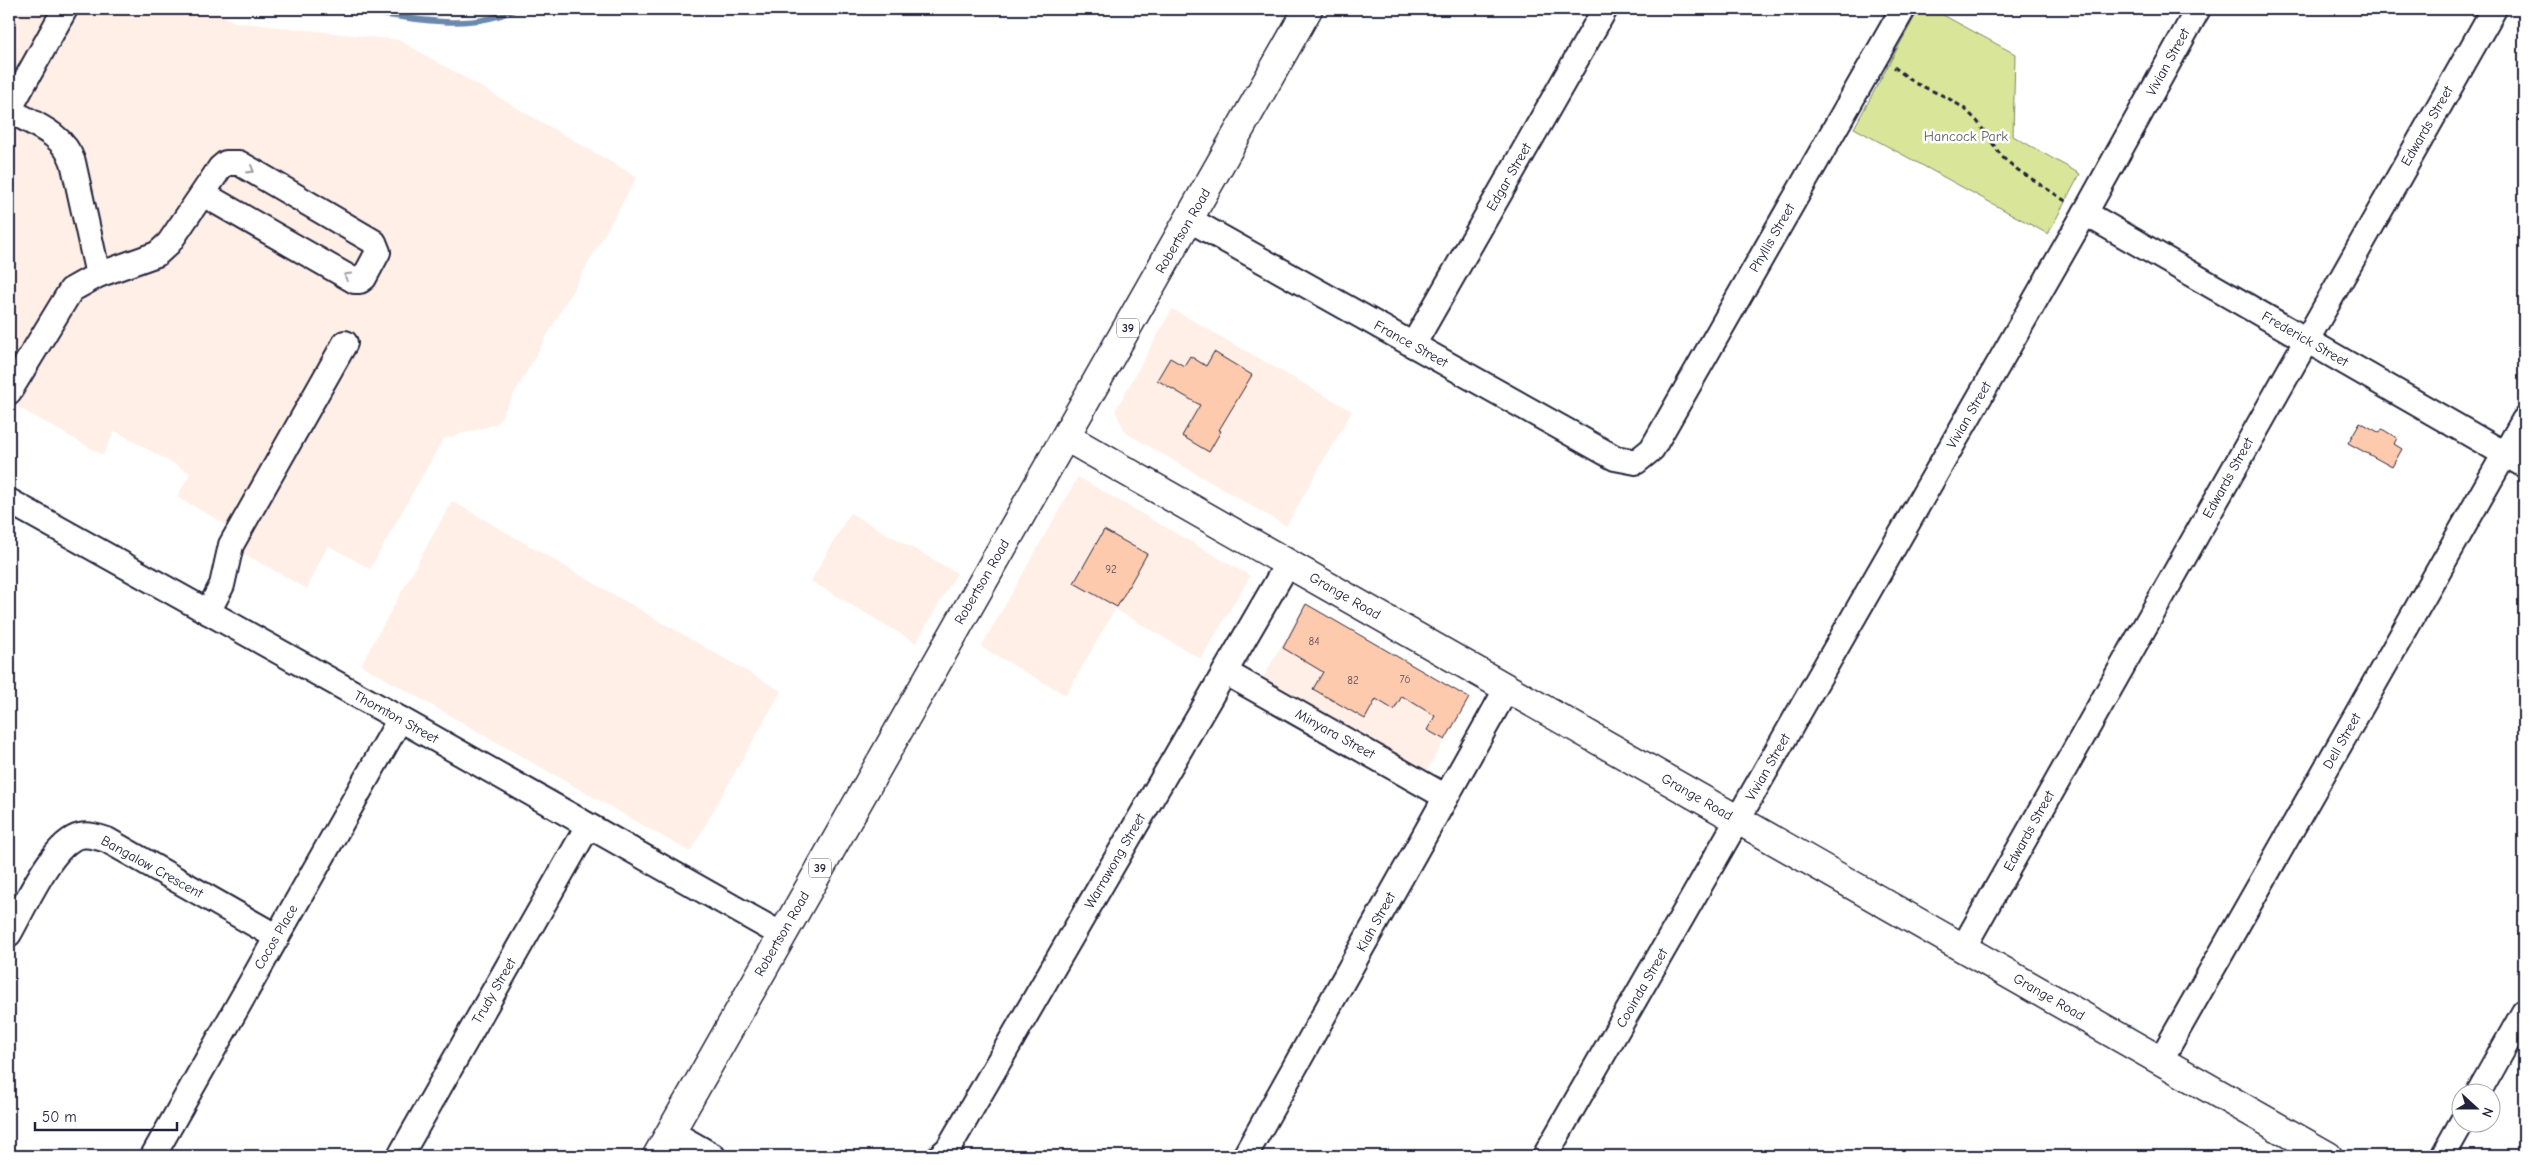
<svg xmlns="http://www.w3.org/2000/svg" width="2533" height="1165" font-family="'Comic Neue',sans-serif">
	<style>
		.built { fill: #ffefe7 }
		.green { fill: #d9e699; stroke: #7e846a }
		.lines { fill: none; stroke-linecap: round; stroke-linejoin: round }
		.stream { stroke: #6b87ac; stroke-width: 5.5 }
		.building { fill: #fecaae; stroke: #22223b }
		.minor-casing { stroke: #22223b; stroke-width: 28 }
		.major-casing { stroke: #22223b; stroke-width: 31 }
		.path { stroke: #22223b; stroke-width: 3; stroke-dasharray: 5 4; stroke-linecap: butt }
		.minor { stroke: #fff; stroke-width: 24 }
		.major { stroke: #fff; stroke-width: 28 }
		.oneway { stroke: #9c9ca7 }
		.labels { text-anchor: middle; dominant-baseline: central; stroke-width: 5; stroke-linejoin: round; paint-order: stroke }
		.number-label { font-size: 11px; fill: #594c58 }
		.shield { fill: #fff; stroke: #646476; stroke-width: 1 }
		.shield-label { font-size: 12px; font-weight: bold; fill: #22223b }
		.street-label { font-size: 14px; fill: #22223b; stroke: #fff }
		.park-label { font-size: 14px; fill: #595d57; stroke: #fff }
	</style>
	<rect width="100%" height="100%" fill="#fff"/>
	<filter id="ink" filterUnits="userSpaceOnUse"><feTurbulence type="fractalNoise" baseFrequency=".02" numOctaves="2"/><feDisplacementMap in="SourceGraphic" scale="10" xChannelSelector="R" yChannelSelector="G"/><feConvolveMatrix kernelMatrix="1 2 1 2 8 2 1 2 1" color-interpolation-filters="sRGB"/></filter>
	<g filter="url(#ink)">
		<g class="built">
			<path d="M9,9H212L234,22L399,40L637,177L497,424L443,439L370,569L328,545L307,589L239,551L245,535L177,497L190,473L115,431L103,455L9,402Z"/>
			<path d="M1172,309L1352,411L1286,526L1126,433L1115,411Z"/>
			<path d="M1078,477L1250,576L1201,659L1115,609L1066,695L981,647Z"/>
			<path d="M452,501L781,691L690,852L361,665Z"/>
			<path d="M850,513L957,573L916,643L811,581Z"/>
			<path d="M1302,610L1465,704L1425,774L1262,679Z"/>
		</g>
		<path class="green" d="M1919,9H1932L2015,54L2013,136L2080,174L2048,234L1854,128Z"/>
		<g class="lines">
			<path class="stream" d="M344,9C397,15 467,35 516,9"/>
		</g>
		<g class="building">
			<path d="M1214,352L1252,375L1219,430L1221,431L1209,452L1182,436L1200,405L1157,380L1170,358L1184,366L1190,356L1206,366Z"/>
			<path d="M2360,422L2380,433L2382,429L2397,438L2394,444L2402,449L2392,467L2348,443Z"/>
			<path d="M1104,530L1147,554L1117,607L1074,583Z"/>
			<path d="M1306,604L1469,698L1445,740L1427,730L1435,716L1402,696L1394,710L1376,699L1365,719L1313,689L1323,672L1283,648Z"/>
		</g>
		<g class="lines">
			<defs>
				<g id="minor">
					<path d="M9,110C33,124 63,133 73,162L98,275"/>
					<path d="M9,110L65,9"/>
					<path d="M2085,213L2524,465"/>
					<path d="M1190,220L1615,458L1636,462L1652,449L1903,9"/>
					<path d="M1413,345L1605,9"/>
					<path d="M9,392L71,290L98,275L157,254L169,243L220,168L226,163H239L374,242L378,252L364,278L360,281H355L203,194"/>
					<path d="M9,501L400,719L782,935"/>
					<path d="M208,612L222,585L231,545L345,343"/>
					<path d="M1225,672L1446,797"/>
					<path d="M9,934C23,910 52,842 80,836C89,834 98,837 107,840L277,937"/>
					<path d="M1963,948L2494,9"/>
					<path d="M2160,1061L2524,420"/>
					<path d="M2479,1092L2524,1012"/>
					<path d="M671,1132L713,1156"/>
					<path d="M153,1156L400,719"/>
					<path d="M400,1156L588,826"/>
					<path d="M940,1156L948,1149L1288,563"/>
					<path d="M1245,1156L1507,688"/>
					<path d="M1545,1156L2085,213L2198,9"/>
					<path d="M2443,1156L2462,1122"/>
				</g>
				<g id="major">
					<path d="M1066,437L2328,1156"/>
					<path d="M657,1156L1308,9"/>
				</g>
			</defs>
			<use href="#minor" class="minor-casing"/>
			<use href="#major" class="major-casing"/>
			<path class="path" d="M1894,67L1915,83L1948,98L1965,109L1977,121L2002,157L2018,170L2067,202"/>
			<use href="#minor" class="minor"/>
			<use href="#major" class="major"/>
		</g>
		<defs><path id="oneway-chevron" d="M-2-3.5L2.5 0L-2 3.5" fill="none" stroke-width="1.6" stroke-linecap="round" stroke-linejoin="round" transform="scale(1.25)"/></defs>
		<g class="oneway">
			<use href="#oneway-chevron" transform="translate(251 170) rotate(30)"/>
			<use href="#oneway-chevron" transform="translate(347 276) rotate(-150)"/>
		</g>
	</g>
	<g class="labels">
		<g class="number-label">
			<text x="1111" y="569">92</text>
			<text x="1314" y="641">84</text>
			<text x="1405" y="679">76</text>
			<text x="1353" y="680">82</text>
		</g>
		<g class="shield">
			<rect x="1117" y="318.5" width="22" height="19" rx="4"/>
			<rect x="809" y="858.5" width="22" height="19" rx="4"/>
		</g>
		<g class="shield-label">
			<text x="1128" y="328">39</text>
			<text x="820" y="868">39</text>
		</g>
		<g class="street-label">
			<text transform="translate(2168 62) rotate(-61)">Vivian Street</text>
			<text transform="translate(2427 126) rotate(-60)">Edwards Street</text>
			<text transform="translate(1509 177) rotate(-60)">Edgar Street</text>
			<text transform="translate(1183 231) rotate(-60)">Robertson Road</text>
			<text transform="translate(1772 238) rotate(-60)">Phyllis Street</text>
			<text transform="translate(2305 339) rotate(30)">Frederick Street</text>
			<text transform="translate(1411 344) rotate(29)">France Street</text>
			<text transform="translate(1969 415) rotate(-60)">Vivian Street</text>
			<text transform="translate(2228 478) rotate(-61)">Edwards Street</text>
			<text transform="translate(982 582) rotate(-60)">Robertson Road</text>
			<text transform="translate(1345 596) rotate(30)">Grange Road</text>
			<text transform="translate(396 717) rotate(29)">Thornton Street</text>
			<text transform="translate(1335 734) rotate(29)">Minyara Street</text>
			<text transform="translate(2342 741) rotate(-60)">Dell Street</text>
			<text transform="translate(1768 767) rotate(-60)">Vivian Street</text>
			<text transform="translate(1697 797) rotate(30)">Grange Road</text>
			<text transform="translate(2029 831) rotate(-61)">Edwards Street</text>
			<text transform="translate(1115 861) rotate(-60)">Warrawong Street</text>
			<text transform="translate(152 867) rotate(29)">Bangalow Crescent</text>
			<text transform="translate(1376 922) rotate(-61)">Kiah Street</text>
			<text transform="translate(782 934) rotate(-60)">Robertson Road</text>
			<text transform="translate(276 937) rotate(-60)">Cocos Place</text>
			<text transform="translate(1642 988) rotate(-60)">Cooinda Street</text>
			<text transform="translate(494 991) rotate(-60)">Trudy Street</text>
			<text transform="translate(2049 997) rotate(30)">Grange Road</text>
		</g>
		<g class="park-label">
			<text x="1966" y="136">Hancock Park</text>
		</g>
	</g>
	<rect width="2533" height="1165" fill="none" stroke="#fff" stroke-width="30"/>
	<rect x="15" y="15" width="2503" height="1135" fill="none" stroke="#22223b" stroke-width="2" filter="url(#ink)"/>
	<g transform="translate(2476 1108) rotate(111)"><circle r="24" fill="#ffffff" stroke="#a7a7b1"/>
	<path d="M0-4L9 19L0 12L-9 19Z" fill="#22223b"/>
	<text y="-8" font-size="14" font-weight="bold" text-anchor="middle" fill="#22223b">N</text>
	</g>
	<path d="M35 1122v8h142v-8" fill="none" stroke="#22223b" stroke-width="2.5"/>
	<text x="42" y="1122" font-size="15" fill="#22223b" stroke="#ffffff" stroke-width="4" paint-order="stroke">50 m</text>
</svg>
